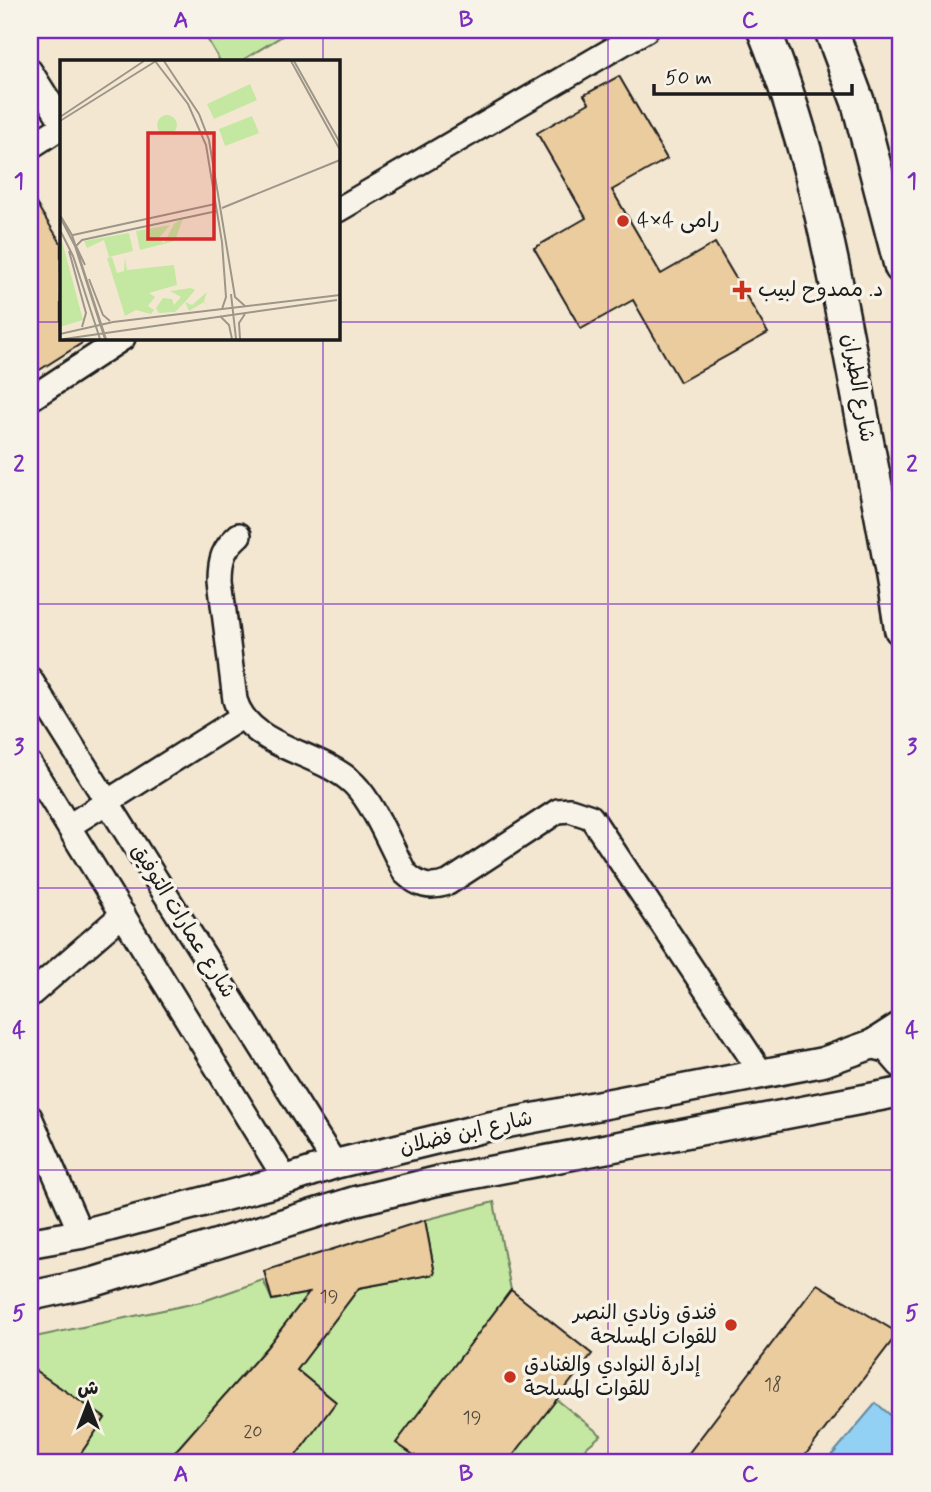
<svg xmlns="http://www.w3.org/2000/svg" width="931" height="1492" font-family="Mynerve,'Playpen Sans Arabic',sans-serif">
	<style>
		.green { fill: #c4e8a2; stroke: #70825f; stroke-width: 2 }
		.water { fill: #92d1f3; stroke: #63899d; stroke-width: 2 }
		.building { fill: #ebcc9e; stroke: #1c1c1c; stroke-width: 2 }
		.lines { fill: none; stroke-linecap: round; stroke-linejoin: round }
		.minor-casing { stroke: #1c1c1c; stroke-width: 28 }
		.tertiary-casing { stroke: #1c1c1c; stroke-width: 33 }
		.secondary-casing { stroke: #1c1c1c; stroke-width: 37 }
		.minor { stroke: #f7f3e8; stroke-width: 23 }
		.tertiary { stroke: #f7f3e8; stroke-width: 28 }
		.secondary { stroke: #f7f3e8; stroke-width: 32 }
		.grid { fill: none; stroke: #7b2cbf; stroke-width: 2; stroke-opacity: 0.55 }
		.poi-dot { fill: #c8321e; stroke: #f7f3e8; stroke-width: 2.5 }
		.labels { text-anchor: middle; dominant-baseline: central; stroke-width: 7; stroke-linejoin: round; paint-order: stroke }
		.number-label { font-size: 18px; fill: #50483c }
		.poi-label { font-size: 21px; fill: #1c1c1c; stroke: #f7f3e8; text-anchor: start }
		.street-label { font-size: 21px; fill: #1c1c1c; stroke: #f7f3e8 }
		.inset-road { fill: none; stroke: #9d9689; stroke-width: 2 }
		.view { fill: #d62828; fill-opacity: 0.15; stroke: #d62828; stroke-width: 3.5 }
		.inset-edge { fill: none; stroke: #1c1c1c; stroke-width: 3.5 }
		.neatline { fill: none; stroke: #7b2cbf; stroke-width: 2.5 }
		.grid-label { font-size: 23px; text-anchor: middle; font-weight: bold; fill: #7b2cbf }
	</style>
	<rect width="100%" height="100%" fill="#f3e7d2"/>
	<filter id="ink" filterUnits="userSpaceOnUse"><feTurbulence type="fractalNoise" baseFrequency=".0143" numOctaves="2"/><feDisplacementMap in="SourceGraphic" scale="14" xChannelSelector="R" yChannelSelector="G"/><feConvolveMatrix kernelMatrix="1 2 1 2 8 2 1 2 1" color-interpolation-filters="sRGB"/></filter>
	<g filter="url(#ink)">
		<g class="green">
			<path d="M202,30H292L241,61H220Z"/>
			<path d="M494,1202L511,1290L397,1443L425,1462H291L336,1402L297,1370L359,1288L435,1274L425,1220Z"/>
			<path d="M263,1280L272,1300L309,1293L267,1347L166,1462H75L105,1418L30,1367V1338L201,1302Z"/>
			<path d="M556,1399L601,1435L569,1462H508Z"/>
		</g>
		<path class="water" d="M876,1403L901,1424V1454L894,1462H826Z"/>
		<g class="building">
			<path d="M619,76L667,159L612,190L661,274L715,243L768,333L680,382L633,300L581,329L534,248L586,218L537,133L589,103L584,95Z"/>
			<path d="M30,194L61,243V338H90L30,376Z"/>
			<path d="M425,1220L435,1274L359,1288L297,1370L336,1402L291,1462H166L267,1347L309,1293L272,1300L264,1271Z"/>
			<path d="M817,1284L898,1333L800,1462H682Z"/>
			<path d="M511,1290L592,1354L508,1462H424L396,1443Z"/>
			<path d="M30,1367L105,1418L75,1462H30Z"/>
		</g>
		<g class="lines">
			<defs>
				<g id="minor">
					<path d="M30,71L61,120"/>
					<path d="M30,147L61,127"/>
					<path d="M338,210L646,30"/>
					<path d="M30,399L123,338"/>
					<path d="M239,535C223,549 220,559 220,580L235,700C250,749 320,751 354,784C374,804 391,847 405,873C419,886 429,889 448,883L558,811L570,810L591,817L762,1074"/>
					<path d="M30,679L335,1164"/>
					<path d="M30,764L286,1180"/>
					<path d="M69,826L240,718"/>
					<path d="M30,995L123,914"/>
					<path d="M30,1117L81,1234"/>
				</g>
				<g id="tertiary">
					<path d="M873,1044L888,1048L901,1063"/>
					<path d="M30,1243L81,1234L286,1180L335,1164L487,1127L823,1062L873,1044L901,1026"/>
					<path d="M30,1296L94,1282L355,1201L437,1181L901,1092"/>
				</g>
				<g id="secondary">
					<path d="M764,30C813,151 836,277 860,405C874,480 890,554 901,629"/>
					<path d="M831,30L858,102L901,267"/>
				</g>
			</defs>
			<use href="#minor" class="minor-casing"/>
			<use href="#tertiary" class="tertiary-casing"/>
			<use href="#secondary" class="secondary-casing"/>
			<use href="#minor" class="minor"/>
			<use href="#tertiary" class="tertiary"/>
			<use href="#secondary" class="secondary"/>
		</g>
	</g>
	<path class="grid" d="M323,30V61M608,30V1462M30,322H61M338,322H901M323,338V1462M30,604H901M30,888H901M30,1170H901"/>
	<g class="poi-dot">
		<circle cx="623" cy="221" r="7"/>
		<path d="M738.5 279.5h7v7h7v7h-7v7h-7v-7h-7v-7h7z"/>
		<circle cx="731" cy="1325" r="7"/>
		<circle cx="510" cy="1377" r="7"/>
	</g>
	<g class="labels">
		<g class="number-label">
			<text x="329" y="1297">19</text>
			<text x="773" y="1385">18</text>
			<text x="472" y="1418">19</text>
			<text x="253" y="1432">20</text>
		</g>
		<g class="poi-label">
			<text x="637" y="221">رامى 4×4</text>
			<text x="758" y="290">د. ممدوح لبيب</text>
			<text x="717" y="1313" text-anchor="end">فندق ونادي النصر<tspan x="717" dy="24">للقوات المسلحة</tspan></text>
			<text x="524" y="1365">إدارة النوادي والفنادق<tspan x="524" dy="24">للقوات المسلحة</tspan></text>
		</g>
		<g class="street-label">
			<text transform="translate(858 388) rotate(80)">شارع الطيران</text>
			<text transform="translate(183 921) rotate(58)">شارع عمارات التوفيق</text>
			<text transform="translate(466 1133) rotate(-13)">شارع ابن فضلان</text>
		</g>
	</g>
	<g transform="translate(60 60)">
		<rect width="280" height="280" fill="#f3e7d2"/>
		<path d="M190,24L197,40L154,59L147,44ZM97 65a10 10 0 1 1 20 0a10 10 0 1 1-20 0ZM192,56L199,73L165,86L159,69ZM123,158L115,181L80,190L76,171L110,165L98,179L104,183L114,164ZM69,173L73,191L49,197L44,180L27,188L24,181ZM2,181L23,260L0,267V182ZM52,197L57,213L64,211L65,198L67,210L114,205L117,225L89,233L95,237L88,246L94,250L91,254L76,250L65,256L47,198ZM131,228L135,230L125,242L132,245L147,232L144,241L149,248L144,242L129,251L125,242L115,252L99,253L96,248L103,238L112,239L114,245L121,237L110,231Z" fill="#c4e8a2"/>
		<path class="inset-road" d="M95,1L128,44L146,85L162,182L166,237L162,249M104,1L139,54L149,80L175,237L185,246M231,1L280,90M234,1L280,83M0,57L84,1M0,61L96,1M162,148L280,100M0,155L12,175L46,279M0,157L15,186L45,279M0,170L13,196L40,279M13,175L155,144M9,191L26,253L22,267M25,205L16,186L22,180L157,151M29,219L43,255L50,261M171,234L176,279M160,256L169,265L172,279M0,274L53,262L280,235M4,279L277,240M180,279L179,263L185,254"/>
		<path class="view" d="M88,73H154V179H88Z"/>
		<rect width="280" height="280" class="inset-edge"/>
	</g>
	<rect width="931" height="1492" fill="none" stroke="#f7f3e8" stroke-width="77"/>
	<g transform="translate(88 1404)" stroke="#f7f3e8" stroke-width="5" paint-order="stroke">
	<path d="M0-5L12 26L0 18L-12 26Z" fill="#1c1c1c"/>
	<text y="-10" font-size="19" font-weight="bold" text-anchor="middle" fill="#1c1c1c">ش</text>
	</g>
	<path d="M654 84v10h198v-10" fill="none" stroke="#1c1c1c" stroke-width="3.5"/>
	<text x="665" y="84" font-size="21" fill="#1c1c1c" stroke="#f7f3e8" stroke-width="5" paint-order="stroke">50 m</text>
	<rect x="38" y="38" width="854" height="1416" class="neatline"/>
	<g class="grid-label">
		<text x="181" y="27">A</text>
		<text x="466" y="27">B</text>
		<text x="750" y="27">C</text>
		<text x="19" y="188">1</text>
		<text x="912" y="188">1</text>
		<text x="19" y="471">2</text>
		<text x="912" y="471">2</text>
		<text x="19" y="754">3</text>
		<text x="912" y="754">3</text>
		<text x="19" y="1037">4</text>
		<text x="912" y="1037">4</text>
		<text x="19" y="1320">5</text>
		<text x="912" y="1320">5</text>
		<text x="181" y="1481">A</text>
		<text x="466" y="1481">B</text>
		<text x="750" y="1481">C</text>
	</g>
</svg>
